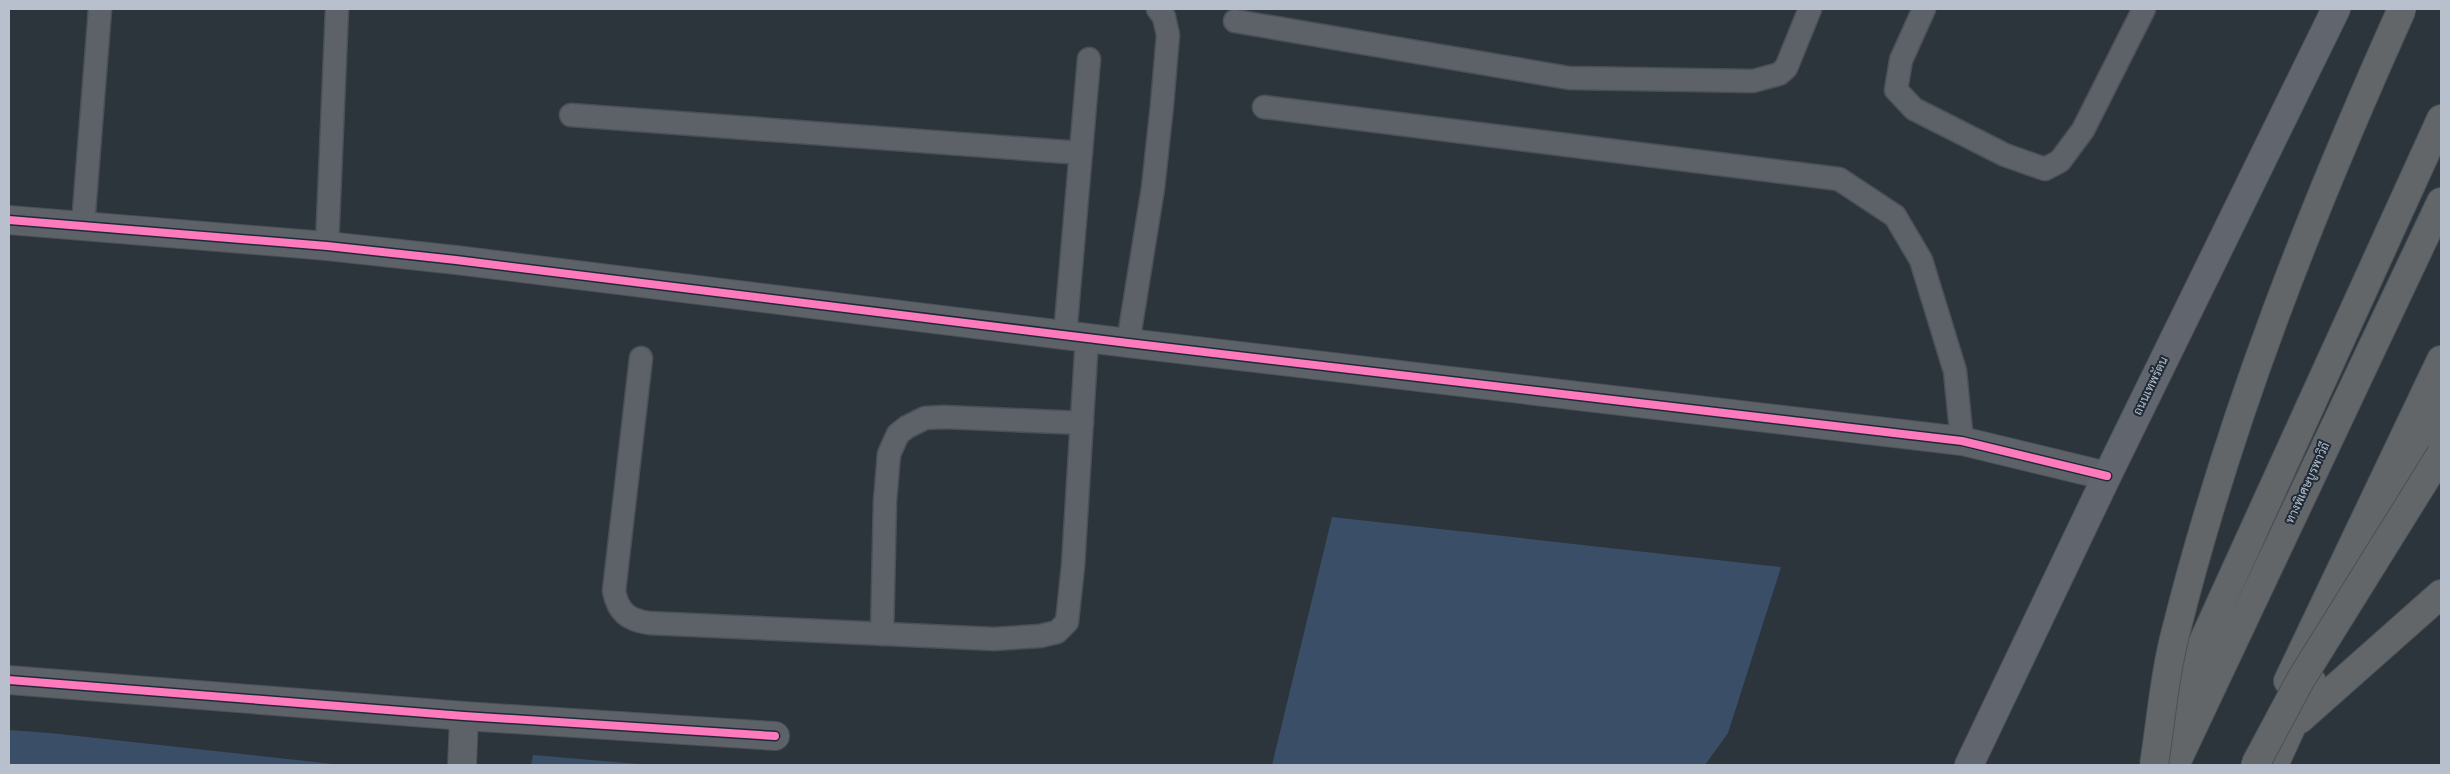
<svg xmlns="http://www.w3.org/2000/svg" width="2450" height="774" font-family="'Source Sans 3',Sarabun,sans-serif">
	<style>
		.water { fill: #3a4f67 }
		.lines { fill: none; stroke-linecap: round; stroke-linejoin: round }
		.lane-casing { stroke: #4a5056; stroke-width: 25 }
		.street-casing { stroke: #4a5056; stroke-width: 30 }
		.secondary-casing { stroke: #4a5056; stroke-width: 30 }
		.highway-casing { stroke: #495057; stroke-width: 30 }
		.lane { stroke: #5d6269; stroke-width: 22 }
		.street { stroke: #5d6269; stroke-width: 28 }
		.secondary { stroke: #61666e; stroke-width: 28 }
		.highway { stroke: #626669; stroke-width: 28 }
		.highway-bridge-casing { stroke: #495057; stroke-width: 30; stroke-linecap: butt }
		.highway-bridge { stroke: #626669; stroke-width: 28 }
		.cycleway-casing { stroke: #1f2a37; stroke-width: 11 }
		.cycleway { stroke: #fd7abc; stroke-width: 8 }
		.labels { text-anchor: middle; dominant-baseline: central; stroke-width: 4; stroke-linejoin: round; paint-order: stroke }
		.street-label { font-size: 12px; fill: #b7c0cc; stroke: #1f2a37 }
	</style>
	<rect width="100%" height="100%" fill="#2c343c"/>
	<g class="water">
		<path d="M1332,517L1781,567L1728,733L1705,765H1272Z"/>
		<path d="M9,730L50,733L342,765H9Z"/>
		<path d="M533,755L650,765H531Z"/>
	</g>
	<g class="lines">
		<defs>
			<g id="lane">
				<path d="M1924,9L1901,60L1896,90L1914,109L2005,155L2045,169L2060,161L2083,130L2144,9"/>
				<path d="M1235,21L1569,78L1753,81L1779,74L1786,68L1810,9"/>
				<path d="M1264,107L1839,179L1895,216L1921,260L1955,371L1962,441"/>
				<path d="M571,115L1081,153"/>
				<path d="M83,225L100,9"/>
				<path d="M327,246L337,9"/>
				<path d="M1065,335L1089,59"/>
				<path d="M1128,343L1153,188L1162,105L1168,35L1164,17L1158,9"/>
				<path d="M641,358L614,591C618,612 628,620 649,623L994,639L1040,636L1057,632L1067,622L1073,566L1087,338"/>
				<path d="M882,634L885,501L889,454L898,434L907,427L925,418L944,417L1082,423"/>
			</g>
			<g id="street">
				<path d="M9,220L327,246L456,260L1128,343L1962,441L2107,476"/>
				<path d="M9,680L464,716L775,736"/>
				<path d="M462,765L464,716"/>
			</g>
			<path id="secondary" d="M1969,765L2107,476L2336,9"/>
			<g id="highway">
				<path d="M2383,530L2441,404"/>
				<path d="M2288,681L2441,360"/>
				<path d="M2300,719L2441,594"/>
				<path d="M2162,732L2441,119"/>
				<path d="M2175,765L2441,202"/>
				<path d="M2274,765L2312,682"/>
			</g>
		</defs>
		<use href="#lane" class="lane-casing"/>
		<use href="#street" class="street-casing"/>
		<use href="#secondary" class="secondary-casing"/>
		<use href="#highway" class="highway-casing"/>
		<use href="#lane" class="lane"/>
		<use href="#street" class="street"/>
		<use href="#secondary" class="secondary"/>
		<use href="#highway" class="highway"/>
		<defs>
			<g id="highway-bridge">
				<path d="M2154,765C2161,720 2165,671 2177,627C2231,413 2312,209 2402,9"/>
				<path d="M2255,765L2301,679L2441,454"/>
			</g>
		</defs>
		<use href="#highway-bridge" class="highway-bridge-casing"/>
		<use href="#highway-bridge" class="highway-bridge"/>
		<defs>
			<g id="cycleway">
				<path d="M9,220L327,246L456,260L1128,343L1962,441L2107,476"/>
				<path d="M9,680L464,716L775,736"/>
			</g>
		</defs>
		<use href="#cycleway" class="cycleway-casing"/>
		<use href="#cycleway" class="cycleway"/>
	</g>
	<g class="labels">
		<g class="street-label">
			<text transform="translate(2151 386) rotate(-64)">ถนนเทพรัตน</text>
			<text transform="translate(2308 483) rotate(-65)">ทางพิเศษบูรพาวิถี</text>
		</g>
	</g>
	<rect width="2450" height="774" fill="none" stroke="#b7c0cc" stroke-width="20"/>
</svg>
